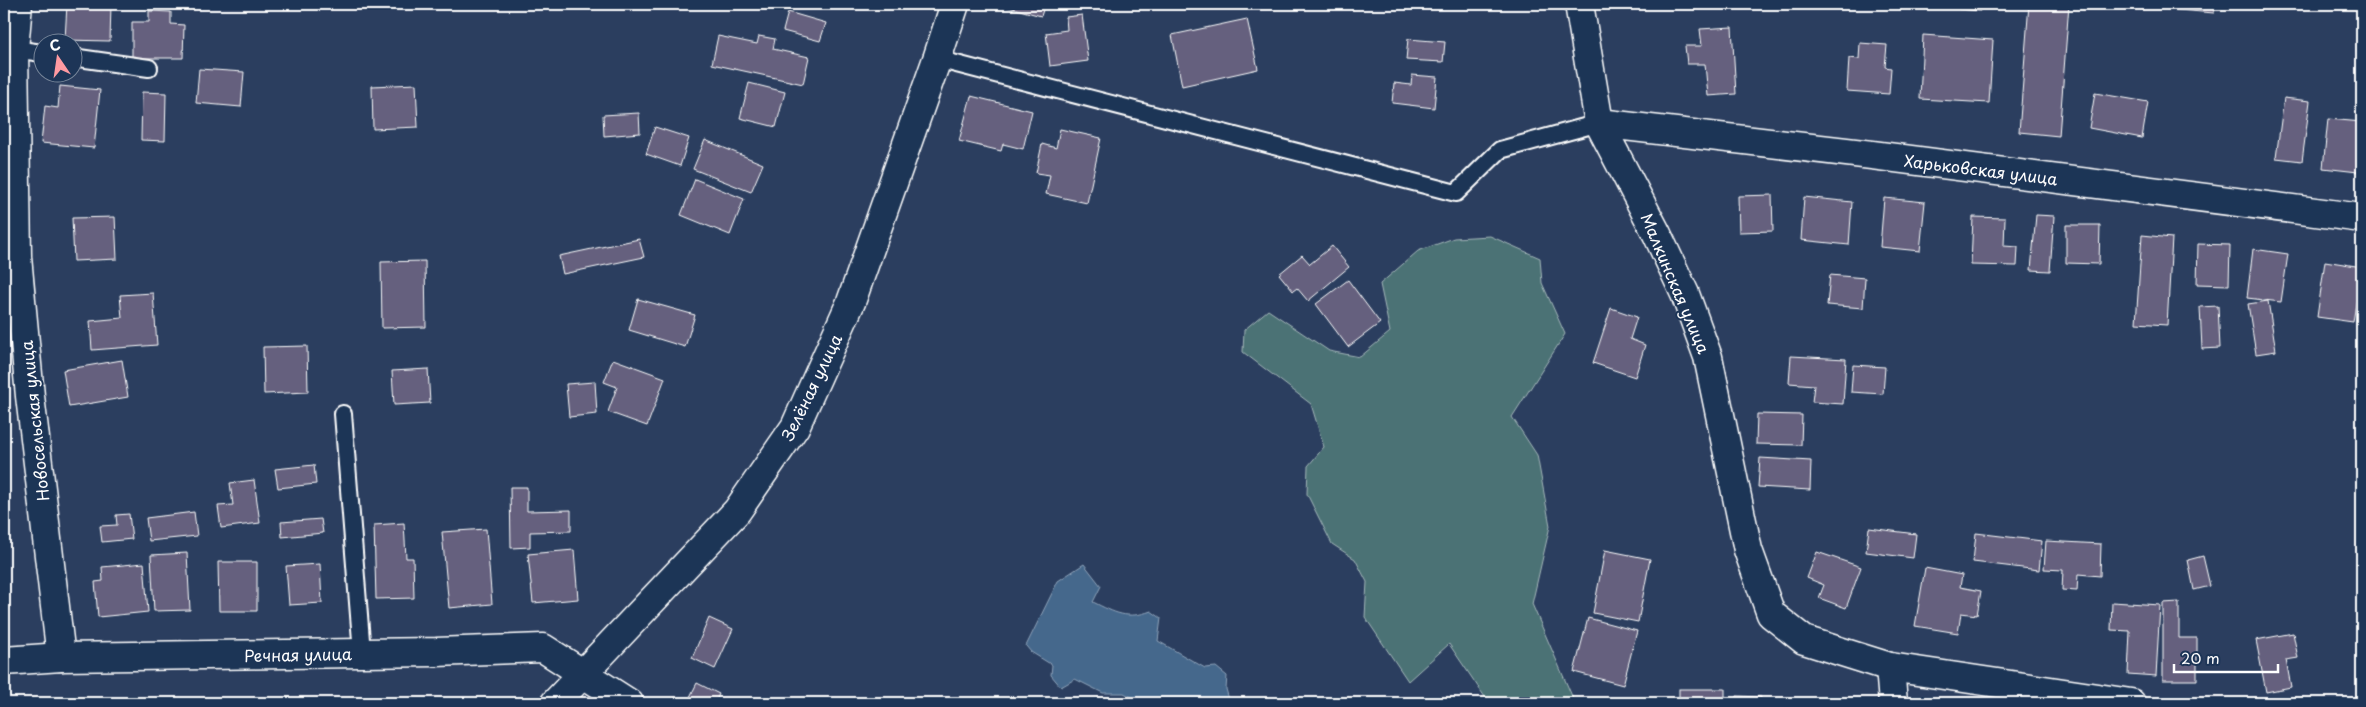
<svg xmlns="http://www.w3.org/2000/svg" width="2366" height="707" font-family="'Playpen Sans',sans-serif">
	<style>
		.green { fill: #4b7275; stroke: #a5b8ba }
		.water { fill: #45678c; stroke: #8fa4ba }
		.building { fill: #65617e; stroke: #fff }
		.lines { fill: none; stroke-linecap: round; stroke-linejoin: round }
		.service-casing { stroke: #fff; stroke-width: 20 }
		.minor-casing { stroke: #fff; stroke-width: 31 }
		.tertiary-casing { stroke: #fff; stroke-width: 31 }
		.service { stroke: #1d3557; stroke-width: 16 }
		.minor { stroke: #1d3557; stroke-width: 28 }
		.tertiary { stroke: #1d3557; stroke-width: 28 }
		.labels { text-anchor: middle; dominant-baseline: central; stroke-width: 4; stroke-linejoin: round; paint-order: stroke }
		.street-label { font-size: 16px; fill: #fff; stroke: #1d3557 }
	</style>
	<rect width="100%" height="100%" fill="#2b3e5f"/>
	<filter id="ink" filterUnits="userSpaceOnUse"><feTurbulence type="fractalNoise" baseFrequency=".02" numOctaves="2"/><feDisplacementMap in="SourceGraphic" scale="10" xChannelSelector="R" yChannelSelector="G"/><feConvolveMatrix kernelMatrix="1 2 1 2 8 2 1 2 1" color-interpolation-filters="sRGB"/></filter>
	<g filter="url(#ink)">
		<path class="green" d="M1490,236L1540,258L1542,283L1565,334L1512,417L1537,455L1550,526L1532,604L1575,703H1489L1449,644L1408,681L1365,617L1367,582L1355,559L1332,544L1307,494L1308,466L1324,447L1311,404L1243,352L1244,330L1268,310L1329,351L1360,357L1390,332L1380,284L1418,251L1454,238Z"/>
		<path class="water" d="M1084,564L1101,586L1093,602C1115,613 1127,620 1151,611L1161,618L1158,641L1205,668L1216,667L1227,676L1226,689L1230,703H1143L1124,693H1103L1075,679L1061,687L1051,675L1052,665L1031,652L1026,646L1058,581Z"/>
		<g class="building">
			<path d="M67,4H111L110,41L65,40Z"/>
			<path d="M998,4H1045L1041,16Z"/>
			<path d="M1864,4H1916V9Z"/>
			<path d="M1960,4H1981L1980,11L1959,9Z"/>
			<path d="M2029,4H2069L2059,136L2019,132Z"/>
			<path d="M2154,4H2215L2214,13L2154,8Z"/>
			<path d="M149,11L171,12V24L184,25L183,58H132V22H149Z"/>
			<path d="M788,12L826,23L820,41L783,31Z"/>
			<path d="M1082,15L1088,61L1050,66L1046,33L1067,30L1066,17Z"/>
			<path d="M1247,19L1258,69L1182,86L1172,35Z"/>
			<path d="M1732,27L1736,94L1708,96L1705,64H1687L1685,46H1702L1700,29Z"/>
			<path d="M1923,35L1993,40L1989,103L1920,99Z"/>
			<path d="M718,36L757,44L759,36L775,39L773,49L809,57L803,84L712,64Z"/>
			<path d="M1408,39L1445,42L1443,62L1406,60Z"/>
			<path d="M1860,43L1887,45L1885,67L1891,68L1889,94L1847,91L1849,58L1859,59Z"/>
			<path d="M199,69L244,72L241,107L196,103Z"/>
			<path d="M1412,75L1437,77L1434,108L1392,103L1394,83L1411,85Z"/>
			<path d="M749,83L785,92L776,127L740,118Z"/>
			<path d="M416,84L418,127L373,129L372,86Z"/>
			<path d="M60,86L100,90L94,148L41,143L45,106L58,108Z"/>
			<path d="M142,92L166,93L165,141L141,140Z"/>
			<path d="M2095,93L2148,102L2142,138L2089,128Z"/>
			<path d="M971,96L1032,111L1023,149L1003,144L1001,151L959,141Z"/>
			<path d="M2284,98L2310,101L2302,161L2276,158Z"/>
			<path d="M639,113L640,133L604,136L603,115Z"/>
			<path d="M2328,119L2362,122L2358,172L2323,168Z"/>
			<path d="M655,127L689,138L680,166L646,154Z"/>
			<path d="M1060,129L1101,138L1087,203L1046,194L1050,175L1036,173L1042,144L1056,148Z"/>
			<path d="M705,140L763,164L751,192L693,169Z"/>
			<path d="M695,179L744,199L730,235L681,215Z"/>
			<path d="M1772,195L1773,231L1739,232L1738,196Z"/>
			<path d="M1804,197L1852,202L1849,245L1801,240Z"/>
			<path d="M1884,198L1925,202L1920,251L1880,247Z"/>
			<path d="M2036,215L2054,216L2050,271L2031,270Z"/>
			<path d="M115,217L117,259L74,261L72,218Z"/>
			<path d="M1973,217L2005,218L2004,246L2018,247L2017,266L1971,265Z"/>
			<path d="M2066,225H2100L2099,264L2066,263Z"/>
			<path d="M2142,235L2172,238L2167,325L2136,323Z"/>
			<path d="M639,239L644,257L563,274L559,256Z"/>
			<path d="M2198,244L2230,245L2229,285L2197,284Z"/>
			<path d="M1332,246L1349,267L1308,301L1297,288L1293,291L1279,274L1302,255L1310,264Z"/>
			<path d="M2253,249L2288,254L2281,302L2247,298Z"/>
			<path d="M425,261L426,327L382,328L381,262Z"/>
			<path d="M2325,261L2362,267L2353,322L2317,317Z"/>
			<path d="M1830,275L1865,278L1863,308L1827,305Z"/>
			<path d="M1348,280L1380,323L1348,347L1316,304Z"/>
			<path d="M153,293L157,345L92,350L90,321L122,318L120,295Z"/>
			<path d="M638,299L695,315L685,347L629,330Z"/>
			<path d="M2268,301L2276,351L2256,354L2248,304Z"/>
			<path d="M2218,306L2220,348L2202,349L2200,307Z"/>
			<path d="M1611,308L1637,317L1630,339L1645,345L1635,377L1593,363Z"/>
			<path d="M307,346L308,392L264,394L263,347Z"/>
			<path d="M1791,356L1846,359L1843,404L1812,402L1814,385L1789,383Z"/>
			<path d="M613,359L665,378L647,426L608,412L617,387L604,382Z"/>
			<path d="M122,360L128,397L69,407L63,370Z"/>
			<path d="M1853,365L1885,367L1883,394L1851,392Z"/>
			<path d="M428,369L430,403L394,405L392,371Z"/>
			<path d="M595,382L597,414L569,417L566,384Z"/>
			<path d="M1757,414L1802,415L1801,445L1756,444Z"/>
			<path d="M1760,458L1811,461L1810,490L1758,487Z"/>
			<path d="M314,465L316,484L278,488L275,469Z"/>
			<path d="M254,480L260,523L221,528L218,506L233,505L230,483Z"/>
			<path d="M510,487H527V511L571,510V531L530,532V547L511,548Z"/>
			<path d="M194,512L197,536L149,541L146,518Z"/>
			<path d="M129,514L132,539L102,542L100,526L117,525L116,515Z"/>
			<path d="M321,519L323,533L282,537L281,522Z"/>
			<path d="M404,523L406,558H413L414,598L376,599L374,525Z"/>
			<path d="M1869,528L1916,534L1913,558L1866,552Z"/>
			<path d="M486,529L492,604L449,608L442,532Z"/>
			<path d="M1976,533L2042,541L2039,570L1973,562Z"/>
			<path d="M2046,541L2101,544L2100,576L2078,574L2077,591L2062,590L2063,570L2044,569Z"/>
			<path d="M574,550L578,599L533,603L528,554Z"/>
			<path d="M1605,550L1650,559L1638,622L1593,613Z"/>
			<path d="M1817,552L1861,567L1846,608L1819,598L1824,585L1807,578Z"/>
			<path d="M187,553L190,610L154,611L151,555Z"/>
			<path d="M2203,556L2210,586L2194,590L2188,560Z"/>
			<path d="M218,562H257V611H219Z"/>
			<path d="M144,563L148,612L98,617L95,582L103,581L102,567Z"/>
			<path d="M320,564L322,603L289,605L286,566Z"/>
			<path d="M1925,568L1962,575L1960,587L1981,591L1977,615L1961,613L1958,633L1915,626Z"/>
			<path d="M2112,602L2160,605L2156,676L2128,674L2130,631L2111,630Z"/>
			<path d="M2179,602V638H2197V680H2163V603Z"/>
			<path d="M709,618L733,629L715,669L692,658Z"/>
			<path d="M1588,618L1637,631L1623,685L1574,672Z"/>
			<path d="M2293,633L2298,658L2286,660L2291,687L2266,692L2256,640Z"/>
			<path d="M697,683L719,694L715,703H687Z"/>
			<rect x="1679" y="689" width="46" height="14"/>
			<path d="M1737,696L1761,697L1760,703H1736Z"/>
		</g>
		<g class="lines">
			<defs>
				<g id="service">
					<path d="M14,49L42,53"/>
					<path d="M72,57L149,68"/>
					<path d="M937,59L1456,193L1500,150L1599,123"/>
					<path d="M343,414L362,653"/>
				</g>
				<g id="minor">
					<path d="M18,4L14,49L17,257L30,396L61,657"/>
					<path d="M1599,123L1872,155L2362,218"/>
					<path d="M4,661L61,657L436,652L543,648L629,703"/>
					<path d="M1890,667L1893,703"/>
				</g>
				<g id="tertiary">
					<path d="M1579,4L1599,123L1657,234L1685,294L1708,357L1748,550L1771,614L1804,640L1890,667L2131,703"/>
					<path d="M555,703L737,511L795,427L851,302L937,59L955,4"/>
				</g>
			</defs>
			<use href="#service" class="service-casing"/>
			<use href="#minor" class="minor-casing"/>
			<use href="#tertiary" class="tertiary-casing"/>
			<use href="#service" class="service"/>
			<use href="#minor" class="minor"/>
			<use href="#tertiary" class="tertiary"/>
		</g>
	</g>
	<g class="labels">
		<g class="street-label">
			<text transform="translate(1981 169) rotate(7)">Харьковская улица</text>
			<text transform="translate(1676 283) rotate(67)">Малкинская улица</text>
			<text transform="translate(811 387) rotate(-64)">Зелёная улица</text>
			<text transform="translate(34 421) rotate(-96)">Новосельская улица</text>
			<text transform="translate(298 654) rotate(-1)">Речная улица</text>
		</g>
	</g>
	<rect width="2366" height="707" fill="none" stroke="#1d3557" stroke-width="20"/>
	<rect x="10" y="10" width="2346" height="687" fill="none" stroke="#fff" stroke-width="2" filter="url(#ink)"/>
	<g transform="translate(58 58) rotate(347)"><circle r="24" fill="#1d3557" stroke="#77869a"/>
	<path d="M0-4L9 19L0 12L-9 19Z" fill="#ff9aa2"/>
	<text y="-8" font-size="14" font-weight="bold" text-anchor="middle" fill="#ffffff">С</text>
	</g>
	<path d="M2174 664v8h104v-8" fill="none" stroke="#ffffff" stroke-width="2.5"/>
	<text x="2181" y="664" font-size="15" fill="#ffffff" stroke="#1d3557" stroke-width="4" paint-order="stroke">20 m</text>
</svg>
